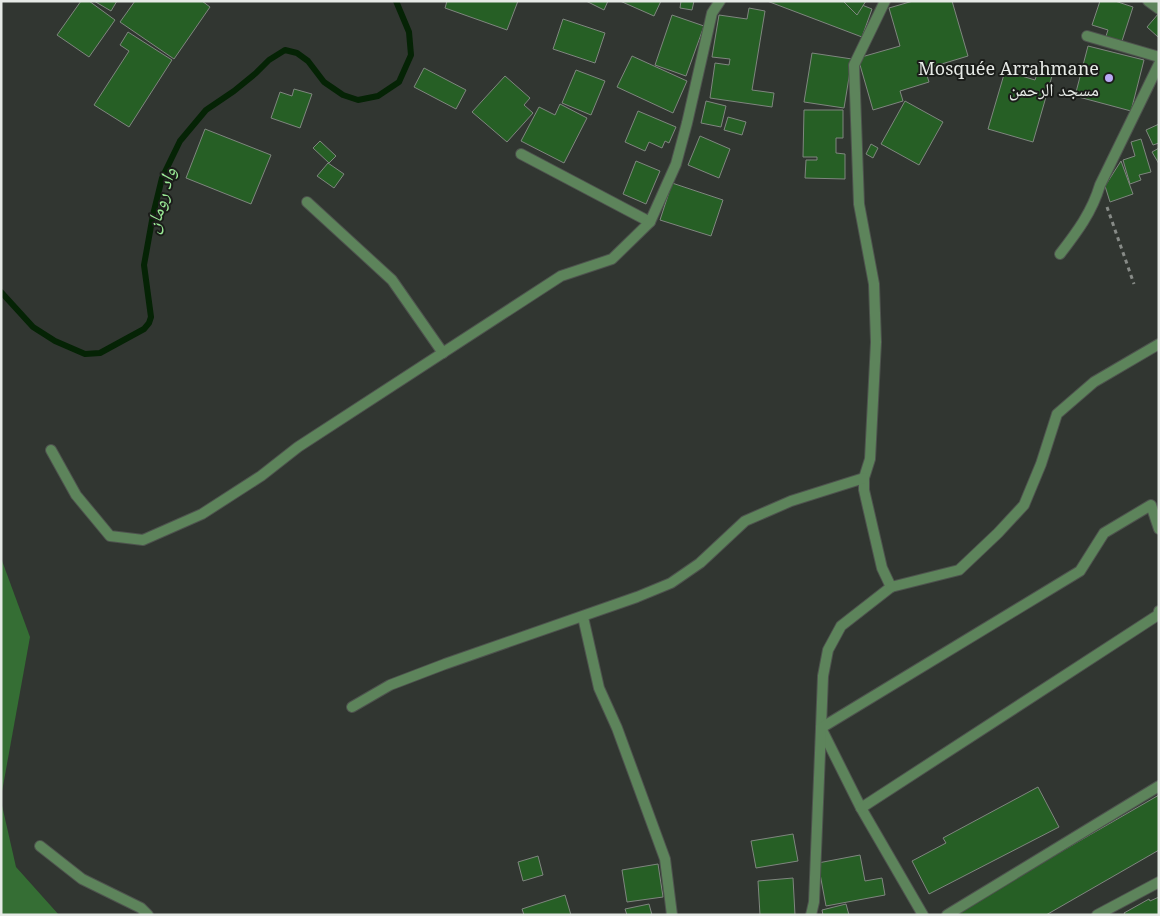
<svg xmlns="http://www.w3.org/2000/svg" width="1160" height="916" font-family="'Noto Serif','Noto Naskh Arabic',serif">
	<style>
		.forest { fill: #356e34 }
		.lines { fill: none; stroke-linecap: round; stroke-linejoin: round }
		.stream { stroke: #052305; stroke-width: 6 }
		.building { fill: #265f25; stroke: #7f867f }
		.street-casing { stroke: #4e534e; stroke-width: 12 }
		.path { stroke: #878b87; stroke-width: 3; stroke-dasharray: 4 4; stroke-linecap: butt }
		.street { stroke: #5d845b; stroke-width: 10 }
		.poi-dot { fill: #baaaf6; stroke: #1b1d1a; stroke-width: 2 }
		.labels { text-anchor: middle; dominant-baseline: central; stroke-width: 4; stroke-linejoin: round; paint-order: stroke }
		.poi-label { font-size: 18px; fill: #e6eae6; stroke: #1b1d1a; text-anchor: end }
		.water-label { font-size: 19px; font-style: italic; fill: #99e895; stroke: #1b1d1a }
	</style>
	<rect width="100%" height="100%" fill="#313631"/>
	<g class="forest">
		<path d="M1,558L30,637L1,797Z"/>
		<path d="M1,801L16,867L59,915H1Z"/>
	</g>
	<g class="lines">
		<path class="stream" d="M1,292L33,327L55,341L85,354L100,353L144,329L149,323L151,317L144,265L153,215L162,178L180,141L206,110L234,91L256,73L269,60L285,50L297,53L308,61L324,82L343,95L358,100L378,96L399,82L411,55L409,32L396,1"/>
	</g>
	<g class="building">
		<path d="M81,1H89L115,20L89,57L57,35Z"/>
		<path d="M94,1H117L111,11Z"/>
		<path d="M135,1H202L210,7L174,59L120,22Z"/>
		<path d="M447,1H518L507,30L445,8Z"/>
		<path d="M586,1H608L604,10Z"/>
		<path d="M620,1H661L654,16Z"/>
		<path d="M681,1H694L692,10L680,8Z"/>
		<path d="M767,1H852L872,9L862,37Z"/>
		<path d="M843,1H866L857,15Z"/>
		<path d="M913,1H952L968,56L925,69L929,82L900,91L903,101L873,110L858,58L900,46L889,8Z"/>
		<path d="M1100,1H1115L1133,7L1121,44L1105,39L1108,30L1092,25Z"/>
		<path d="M749,8L765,11L752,90L774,93L772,107L710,98L715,63L729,65L730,59L712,57L719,15L747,19Z"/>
		<path d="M1159,13V36L1158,37L1147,27Z"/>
		<path d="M672,15L704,26L686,76L655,65Z"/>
		<path d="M563,19L605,33L595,63L553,49Z"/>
		<path d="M128,32L172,60L129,127L94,105L129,51L120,45Z"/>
		<path d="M1088,46L1144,60L1131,111L1075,96Z"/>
		<path d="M812,53L852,59L844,108L804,102Z"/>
		<path d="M632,56L687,81L673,113L617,87Z"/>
		<path d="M1040,65L1054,69L1033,142L988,129L1005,71L1035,80Z"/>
		<path d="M424,68L466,90L456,109L414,87Z"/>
		<path d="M576,70L605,81L591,115L562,103Z"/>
		<path d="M505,76L530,98L524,105L533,113L507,142L472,112Z"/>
		<path d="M294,89L312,94L300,128L271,118L280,92L292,96Z"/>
		<path d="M706,101L726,106L721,127L701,123Z"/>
		<path d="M905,101L943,122L919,165L881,144Z"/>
		<path d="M560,104L587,118L564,163L521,141L539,107L555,115Z"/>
		<path d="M804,110H843V138H836V153L845,154V179L805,178L806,160H817V157H803Z"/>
		<path d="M638,111L676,127L669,143L665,141L662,148L649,142L645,151L625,142Z"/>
		<path d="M728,117L746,122L742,135L724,130Z"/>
		<path d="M1159,124V143L1153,145L1146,130Z"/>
		<path d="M205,129L271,155L251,204L186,178Z"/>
		<path d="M700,136L730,149L719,178L688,165Z"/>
		<path d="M1141,139L1151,172L1139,175L1141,180L1130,184L1123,160L1135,156L1131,142Z"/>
		<path d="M320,141L336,156L329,163L313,148Z"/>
		<path d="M871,144L878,148L873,158L866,154Z"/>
		<path d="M1159,148V164L1152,152Z"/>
		<path d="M636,161L660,171L646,204L623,194Z"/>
		<path d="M1121,161L1133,194L1110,202L1105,186Z"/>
		<path d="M328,163L344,174L334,188L317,176Z"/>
		<path d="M672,183L723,200L711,236L660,220Z"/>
		<path d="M1038,787L1059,827L929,894L912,861L946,843L943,838Z"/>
		<path d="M1159,795V850L1046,915H951Z"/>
		<path d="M793,834L798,861L756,868L751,841Z"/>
		<path d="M860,855L865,881L882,878L885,895L826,906L818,863Z"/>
		<path d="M538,856L543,875L523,881L518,862Z"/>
		<path d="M658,864L663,897L627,902L622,870Z"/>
		<path d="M793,878L795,915H760L758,881Z"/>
		<path d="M565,895L571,915H524L522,909Z"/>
		<path d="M1159,897V915H1125L1124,913L1149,899L1150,901Z"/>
		<path d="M649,904L652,915H627L625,909Z"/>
		<path d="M846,904L849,915H823L822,910Z"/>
	</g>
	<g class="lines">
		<defs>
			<g id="street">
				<path d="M885,1L854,65L859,204L874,284L876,342L870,459L864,478V490L882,568L891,587L841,626L828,650L823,676L821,728L861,808L923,915"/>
				<path d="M1148,1L1159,9"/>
				<path d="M1087,36L1159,57"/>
				<path d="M521,154L650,222"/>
				<path d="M307,202L392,280L443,353"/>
				<path d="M1060,254C1077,232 1092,212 1100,185L1159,64"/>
				<path d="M51,450L76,495L110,536L143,540L202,514L261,476L298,447L561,276L612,259L650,222L676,164L687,123L712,13L720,1"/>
				<path d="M891,587L959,570L998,533L1024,505L1041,464L1057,414L1094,382L1159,344"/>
				<path d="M583,617L599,688L617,728L665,859L672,915"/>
				<path d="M352,707L390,685L445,664L637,597L671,583L700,563L745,521L791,501L864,478"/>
				<path d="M861,808L1158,615L1159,611"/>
				<path d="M40,846L82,879L141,908L148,915"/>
				<path d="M811,915L814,902L821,728L1080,571L1104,533L1151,505L1159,529"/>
				<path d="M947,915L1159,786"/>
				<path d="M1097,915L1159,882"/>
			</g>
		</defs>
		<use href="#street" class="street-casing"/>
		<path class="path" d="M1107,207L1134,284"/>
		<use href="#street" class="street"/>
	</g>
	<circle class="poi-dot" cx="1109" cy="78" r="5"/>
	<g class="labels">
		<g class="poi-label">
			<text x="1099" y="68">Mosquée Arrahmane<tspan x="1099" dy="21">مسجد الرحمن</tspan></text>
		</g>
		<g class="water-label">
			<text transform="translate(160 200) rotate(-74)">واد رومان</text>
		</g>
	</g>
	<rect width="1160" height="916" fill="none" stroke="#e6eae6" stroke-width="5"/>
</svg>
